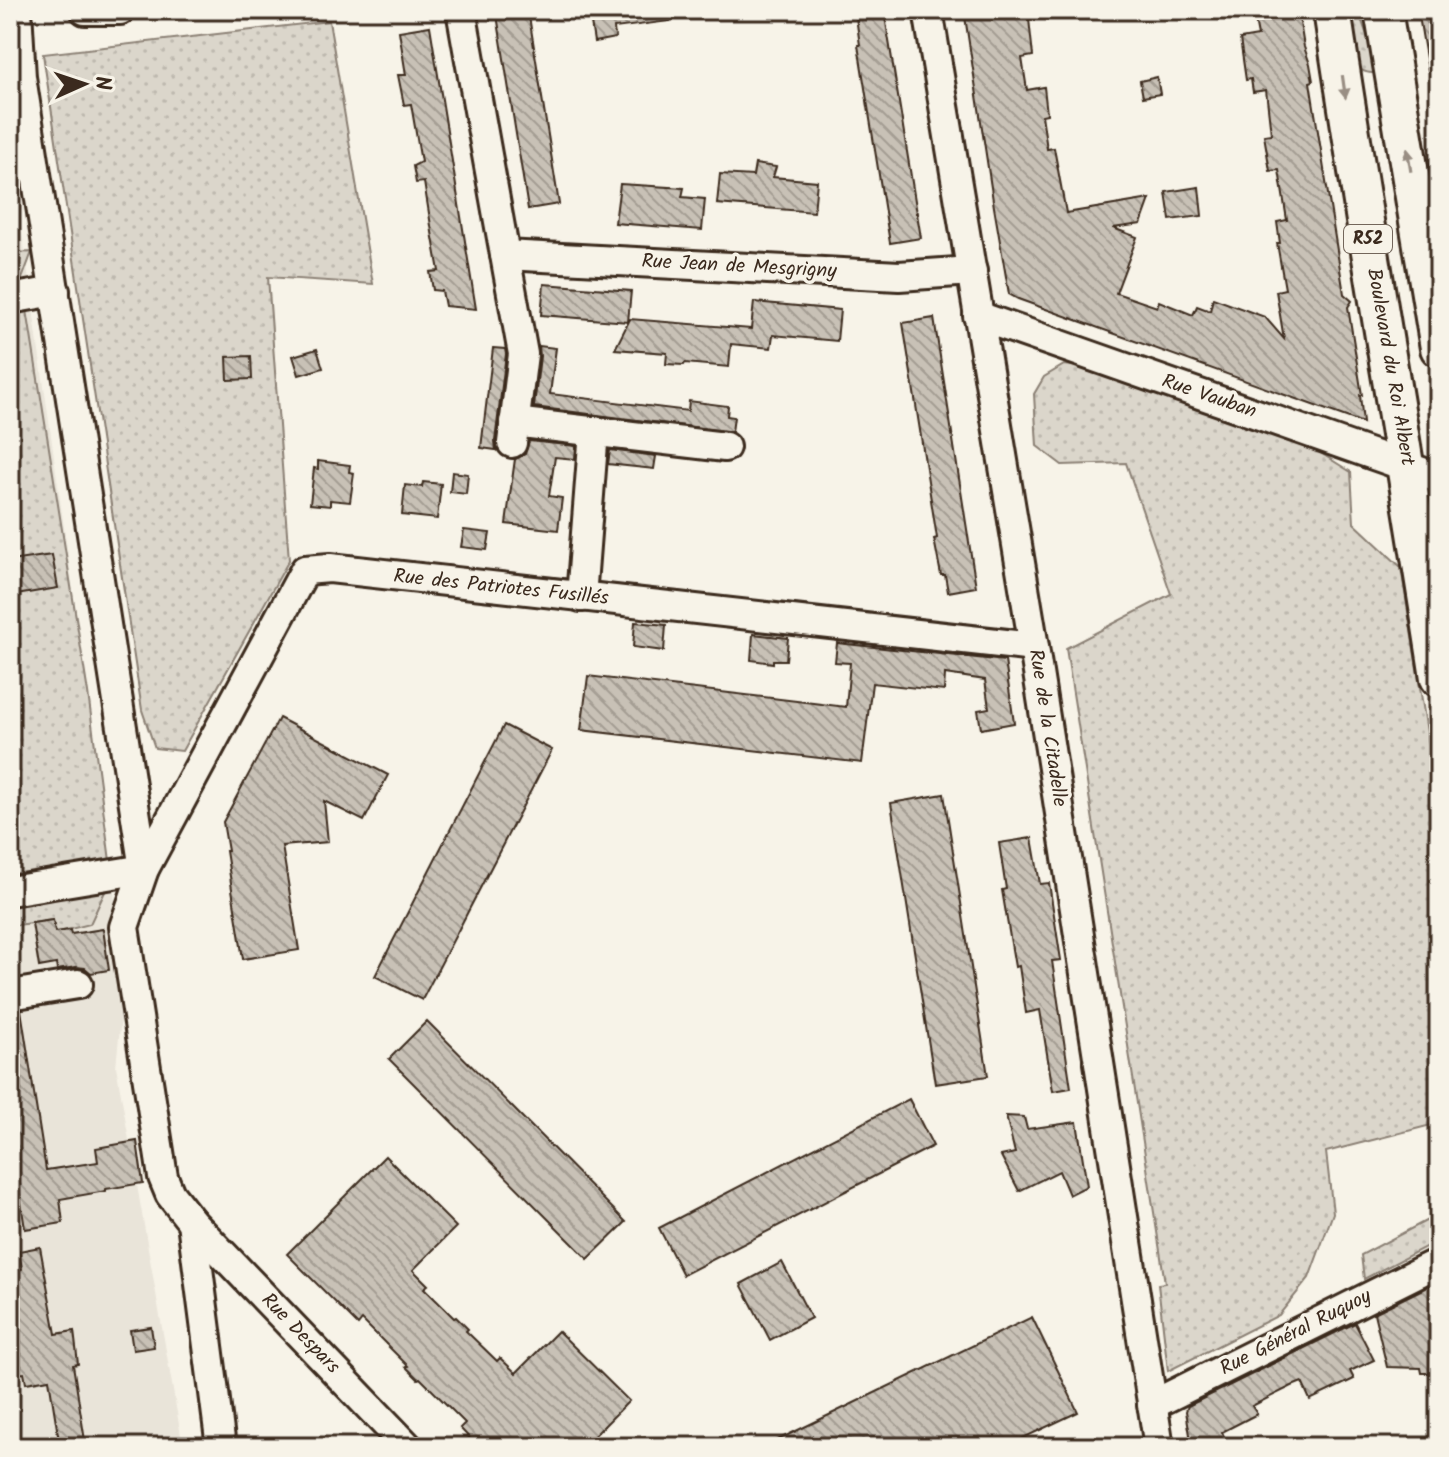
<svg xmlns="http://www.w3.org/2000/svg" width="1449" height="1457" font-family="Kalam,sans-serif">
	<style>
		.built { fill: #e9e4d9 }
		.grass { fill: url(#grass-dots); stroke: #8b8074; stroke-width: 2 }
		.building { fill: url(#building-back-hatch); stroke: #3b2a1e; stroke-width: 2 }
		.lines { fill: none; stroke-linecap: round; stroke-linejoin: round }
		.minor-casing { stroke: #3b2a1e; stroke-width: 34 }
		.major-casing { stroke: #3b2a1e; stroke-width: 42 }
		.minor { stroke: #f7f3e8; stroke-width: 28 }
		.major { stroke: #f7f3e8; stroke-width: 36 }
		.oneway { fill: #998e83 }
		.labels { text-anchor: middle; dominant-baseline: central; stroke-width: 7; stroke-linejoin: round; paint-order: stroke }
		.shield { fill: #f7f3e8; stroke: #73665b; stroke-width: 2 }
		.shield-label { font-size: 18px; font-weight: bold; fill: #3b2a1e }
		.street-label { font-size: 20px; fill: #3b2a1e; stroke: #f7f3e8 }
	</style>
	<defs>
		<pattern id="grass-dots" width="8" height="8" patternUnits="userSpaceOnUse" patternTransform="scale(2)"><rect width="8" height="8" fill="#dbd6cb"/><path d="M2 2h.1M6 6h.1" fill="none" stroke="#bdb8ae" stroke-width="1.8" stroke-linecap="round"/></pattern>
		<pattern id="building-back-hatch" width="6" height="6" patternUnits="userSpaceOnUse" patternTransform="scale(2)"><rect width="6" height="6" fill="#c8c1b6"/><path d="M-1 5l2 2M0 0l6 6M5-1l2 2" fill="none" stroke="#a49d93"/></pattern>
	</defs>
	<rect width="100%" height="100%" fill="#f7f3e8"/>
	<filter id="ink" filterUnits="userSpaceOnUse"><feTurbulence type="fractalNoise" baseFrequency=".0125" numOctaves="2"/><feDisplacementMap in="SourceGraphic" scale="16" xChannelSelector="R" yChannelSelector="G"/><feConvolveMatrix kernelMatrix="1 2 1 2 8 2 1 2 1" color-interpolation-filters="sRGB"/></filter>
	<g filter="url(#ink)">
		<path class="built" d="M10,147L100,781L125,981L116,1066L183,1447H10Z"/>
		<g class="grass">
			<path d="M1347,10H1358L1380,72C1370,74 1364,73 1356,66Z"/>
			<path d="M329,21L373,284L268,277L289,560L182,751L155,748L142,710L43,54Z"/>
			<path d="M10,234L13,253L32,252L19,287L10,288Z"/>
			<path d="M27,310L88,693L110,861L10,878V313Z"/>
			<path d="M1064,365L1092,368L1314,449L1351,472L1354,523L1401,567L1439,808V1123L1326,1152L1333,1213L1309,1278L1279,1315L1168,1371L1158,1284L1165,1283L1066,648L1171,594L1126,463L1062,465L1037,446L1034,394L1044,377Z"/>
			<path d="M108,885L90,924L55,933L53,920L10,926V899Z"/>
			<path d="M1439,1214V1240L1364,1279L1361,1255Z"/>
		</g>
		<g class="building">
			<path d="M528,10L559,204L528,209L497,15Z"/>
			<path d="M589,10H669L670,21L614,28L615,38L594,42Z"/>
			<path d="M855,10H884L921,238L890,243L858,45H860Z"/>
			<path d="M964,10H1028L1033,56L1022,58L1027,90L1044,87L1047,114L1042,115L1047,149L1054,148L1066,213L1150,199L1141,224L1113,228L1137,237L1116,293L1157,307L1159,301L1193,315L1197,306L1210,311L1213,298L1265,317L1284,339L1276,291L1285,289L1277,243H1280L1277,222L1287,220L1279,170L1270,171L1264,135L1271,134L1266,90L1253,92L1251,79L1246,80L1240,39L1258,36L1253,10H1298L1304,47L1310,64L1313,81L1310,82L1344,294L1352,301L1348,307L1362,395H1360L1363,423L1018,299L1009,294L994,207Z"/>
			<path d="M1418,10H1439V69L1428,70Z"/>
			<path d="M430,26L444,112L476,309L445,306L442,291L433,290L430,272L439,271L432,232L424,182L416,183L413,166L421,162L411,104L404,105L398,75H406L399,31Z"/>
			<path d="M1157,77L1160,94L1143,97L1140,81Z"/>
			<path d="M755,164L776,167L773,177L817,181L814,212L717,204L720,174L753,176Z"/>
			<path d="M620,184L684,188L682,197L705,199L702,230L615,223Z"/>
			<path d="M1199,187L1202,216L1170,220L1166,192Z"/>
			<path d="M544,284L631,291L628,322L541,315Z"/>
			<path d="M754,302L840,310L837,341L773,335L771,348L731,344L729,367L685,363L684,365L666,364L667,353L615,349L630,319L751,329Z"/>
			<path d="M934,318L976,587L948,592L945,575H941L934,539L937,538L903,323Z"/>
			<path d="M539,346L556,348L550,394L688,411L689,401L728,406L727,416L734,417L732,432L534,407L540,356Z"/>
			<path d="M493,348L505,349L506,354L495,441L496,450L481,448Z"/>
			<path d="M317,349L323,368L299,375L293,356Z"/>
			<path d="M251,356L252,379L228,380L227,357Z"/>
			<path d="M529,441L576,446L575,459L555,457L549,496L562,498L558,530L506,524L515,459L525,454Z"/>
			<path d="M610,450L656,456L654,469L608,464Z"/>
			<path d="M318,461L350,465L349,472L354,473L350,502L330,500V506L310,504L314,468L318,469Z"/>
			<path d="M452,472L468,474L466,494L450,492Z"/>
			<path d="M423,482L441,484L437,519L402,515L405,485L422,487Z"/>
			<path d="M464,530L490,533L487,550L461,547Z"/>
			<path d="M52,555L58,588L10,596V561Z"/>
			<path d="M635,622L666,625L664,651L633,647Z"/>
			<path d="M753,634L788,638L786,660H773V663L751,660Z"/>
			<path d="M837,643L1005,661L1014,723L981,729L978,710L989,708L985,680L945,674L944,691L872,683L862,763L581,730L588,676L846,707L850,663L835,662Z"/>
			<path d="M279,718L388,775L364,821L324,801L328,842L282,846L299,950L243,959L226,851H228L223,822Z"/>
			<path d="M504,725L552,750L422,1000L375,976Z"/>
			<path d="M944,794L988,1076L935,1084L891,803Z"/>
			<path d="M1032,838L1040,884L1049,883L1061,960L1052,961L1071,1088L1053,1091L1040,1010L1026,1013L1019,966L1015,967L1002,890L1006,889L999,843Z"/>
			<path d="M53,920L55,932L70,930L71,934L103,929L109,970L91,973L85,968L76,967L57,970L56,964L39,967L32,923Z"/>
			<path d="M21,1010L46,1170L98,1162L96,1148L137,1141L143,1183L106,1189V1191L60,1199L63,1223L25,1229L19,1190H16V1188L10,1189V1012Z"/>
			<path d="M427,1021L626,1222L588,1259L389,1059Z"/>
			<path d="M909,1099L933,1146L683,1275L659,1228Z"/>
			<path d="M1006,1116L1024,1117L1027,1129L1077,1122L1087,1186L1069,1195L1059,1171L1019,1191L1001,1156L1015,1153Z"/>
			<path d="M385,1156L456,1227L413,1270L428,1285L424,1288L454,1318L456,1317L468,1329L466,1331L497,1361L500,1358L516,1373L558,1331L629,1401L583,1447H478L460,1428L465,1423L420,1378L418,1379L406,1367L408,1366L362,1320L358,1325L287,1254Z"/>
			<path d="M40,1247L56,1334L74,1331L78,1364L73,1365L86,1447H60L49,1379L26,1383L24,1373L10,1375V1341L19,1340L10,1287V1271L22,1269L19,1251Z"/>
			<path d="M782,1262L811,1318L770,1340L741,1284Z"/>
			<path d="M1439,1281V1373H1422L1421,1368L1387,1367L1374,1313Z"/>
			<path d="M1032,1317L1078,1412L1004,1447H763Z"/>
			<path d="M1355,1323L1374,1360L1350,1371L1354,1379L1310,1400L1302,1382L1292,1386L1252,1406L1257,1414L1222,1432L1227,1443L1223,1444V1447H1192L1186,1411L1188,1406Z"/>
			<path d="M151,1327L154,1347L133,1350L130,1330Z"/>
		</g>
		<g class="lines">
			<defs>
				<g id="minor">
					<path d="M85,10H120"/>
					<path d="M461,10L505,255L899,276L972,271"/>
					<path d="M928,10L1034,647L1159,1447"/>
					<path d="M505,255L523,354L512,443"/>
					<path d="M10,299L55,291"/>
					<path d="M978,316L1439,478"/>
					<path d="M514,422L725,447"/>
					<path d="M581,597L594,431"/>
					<path d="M10,891L144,869L21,77L17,10"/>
					<path d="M10,995L78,984"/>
					<path d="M192,1222L221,1447"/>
					<path d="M1152,1405L1439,1262"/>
					<path d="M408,1447L192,1222L170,1194L163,1177L124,927L144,869L305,570L330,568L1034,647"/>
				</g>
				<g id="major">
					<path d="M1332,10C1365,233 1405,455 1439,678"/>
					<path d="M1383,10L1439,348"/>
				</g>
			</defs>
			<use href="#minor" class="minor-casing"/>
			<use href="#major" class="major-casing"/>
			<use href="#minor" class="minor"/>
			<use href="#major" class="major"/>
		</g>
		<defs><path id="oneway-solid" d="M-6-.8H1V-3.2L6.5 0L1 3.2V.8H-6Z" transform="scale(2)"/></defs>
		<g class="oneway">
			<use href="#oneway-solid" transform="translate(1344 87) rotate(82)"/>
			<use href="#oneway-solid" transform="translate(1409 160) rotate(-99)"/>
		</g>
	</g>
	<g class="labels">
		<rect class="shield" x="1344" y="225" width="48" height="28" rx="6"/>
		<g class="shield-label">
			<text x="1368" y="239">R52</text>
		</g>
		<g class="street-label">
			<text transform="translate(739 267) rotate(3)">Rue Jean de Mesgrigny</text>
			<text transform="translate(1390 367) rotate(80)">Boulevard du Roi Albert</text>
			<text transform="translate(1209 397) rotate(19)">Rue Vauban</text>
			<text transform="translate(501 588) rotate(6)">Rue des Patriotes Fusillés</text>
			<text transform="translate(1047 728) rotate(81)">Rue de la Citadelle</text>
			<text transform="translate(1296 1333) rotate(-27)">Rue Général Ruquoy</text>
			<text transform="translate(300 1334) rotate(46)">Rue Despars</text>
		</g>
	</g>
	<rect width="1449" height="1457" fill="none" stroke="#f7f3e8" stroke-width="40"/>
	<rect x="20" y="20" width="1409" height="1417" fill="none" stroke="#3b2a1e" stroke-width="3" filter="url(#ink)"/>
	<g transform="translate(84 84) rotate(87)" stroke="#f7f3e8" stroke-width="6" paint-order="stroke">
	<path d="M0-6L14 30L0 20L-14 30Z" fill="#3b2a1e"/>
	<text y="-12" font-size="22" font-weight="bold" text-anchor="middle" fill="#3b2a1e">N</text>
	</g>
</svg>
